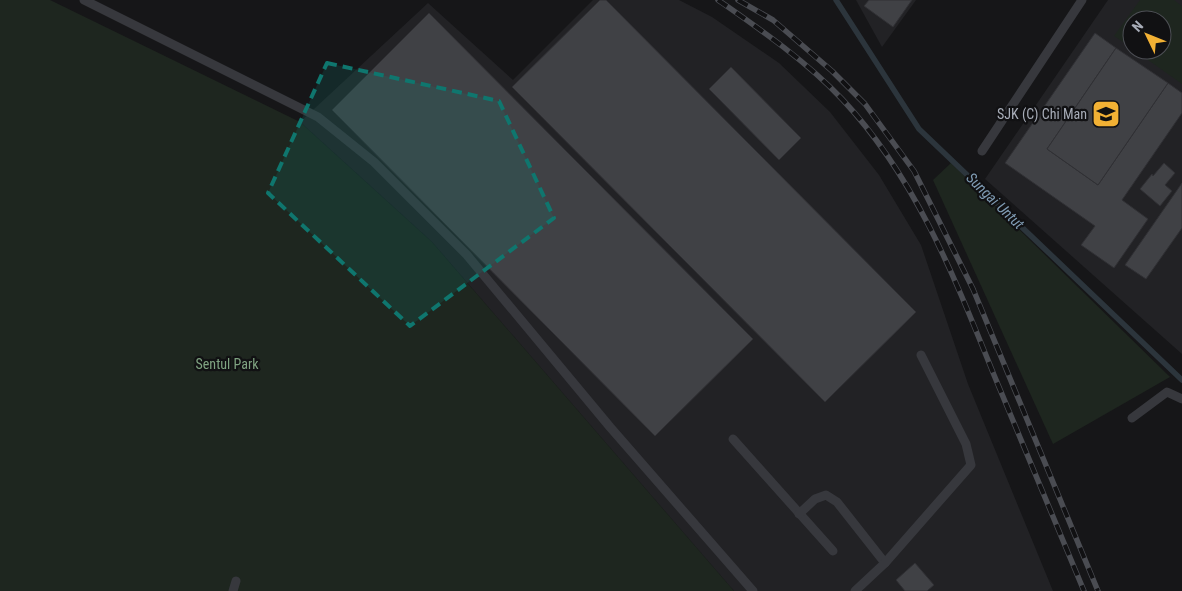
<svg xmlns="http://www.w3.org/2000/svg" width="1182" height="591" font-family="'Roboto Condensed',sans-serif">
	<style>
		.built { fill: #222225; fill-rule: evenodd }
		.green { fill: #1e261f }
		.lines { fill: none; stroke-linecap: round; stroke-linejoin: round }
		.stream { stroke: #2c353c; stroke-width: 5.5 }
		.building { fill: #404145; stroke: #303034 }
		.service { stroke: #37383d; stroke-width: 9 }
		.rail-casing { stroke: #4a4c52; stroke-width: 5.5 }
		.rail { stroke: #111113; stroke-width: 4; stroke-dasharray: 11; stroke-linecap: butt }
		.marked { fill: #0f766e; fill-opacity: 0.2; stroke: #0f766e; stroke-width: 4; stroke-dasharray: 10 6; stroke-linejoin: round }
		.labels { text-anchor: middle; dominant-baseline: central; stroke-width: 4.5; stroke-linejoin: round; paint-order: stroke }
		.poi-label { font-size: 14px; fill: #a8adb8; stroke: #111113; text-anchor: end }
		.park-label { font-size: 14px; fill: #7fa381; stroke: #111113 }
		.water-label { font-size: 15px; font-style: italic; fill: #7f9bb3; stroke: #111113 }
	</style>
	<rect width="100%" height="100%" fill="#161618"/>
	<g class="built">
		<path d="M593,0H679L712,17L779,63L830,112L879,175L921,245L968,384L1053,591H734L432,242L300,122L428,3L513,80Z"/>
		<path d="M856,0H916L882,47Z"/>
		<path d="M1108,0H1182V354L985,179ZM1132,20H1162V50H1132Z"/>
	</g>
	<g class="green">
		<path d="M0,0H50L300,122L432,242L734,591H0Z"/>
		<path d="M1140,0H1174L1182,6V84L1134,50H1162V20H1132V48L1114,36Z"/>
		<path d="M951,163L1170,377L1053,444L933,180Z"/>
	</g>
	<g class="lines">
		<path class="stream" d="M836,0L919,129L1182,380"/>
	</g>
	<g class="building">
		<path d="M600,0H606L916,312L825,402L512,87Z"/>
		<path d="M869,0H912L893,27L864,6Z"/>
		<path d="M429,13L753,339L655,436L332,110Z"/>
		<path d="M1095,33L1116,48L1047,149L1098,185L1168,83L1182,93V113L1122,200L1148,219L1114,268L1081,245L1095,226L1005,163Z"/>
		<path d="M1116,48L1168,83L1098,185L1047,149Z"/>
		<path d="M731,67L801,138L779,160L709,89Z"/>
		<path d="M1164,163L1175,173L1165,185L1172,191L1160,206L1140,189L1152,174L1153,176Z"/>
		<path d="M1182,183V228L1146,279L1125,265Z"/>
		<path d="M915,563L934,585L927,591H905L896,580Z"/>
	</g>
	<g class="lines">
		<g class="service">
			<path d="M84,0L318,117L374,162L467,255L610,427L753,591"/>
			<path d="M982,151L1082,0"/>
			<path d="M1132,418L1167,392L1182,399"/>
			<path d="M733,439L833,551"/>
			<path d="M799,514L815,499L826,495L837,502L885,563"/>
			<path d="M233,591L236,581"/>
			<path d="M855,591L885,563L971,465L966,444L921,355"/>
		</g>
		<defs>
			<g id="rail">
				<path d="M718,0C761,30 806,61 842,99C916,178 954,276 994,375C1024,447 1054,519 1084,591"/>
				<path d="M738,0L773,20L832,71L865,104L914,171L973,289L1098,591"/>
			</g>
		</defs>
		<use href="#rail" class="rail-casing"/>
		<use href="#rail" class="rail"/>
	</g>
	<path class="marked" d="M327,63L499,101L554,218L410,326L268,193Z"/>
	<defs>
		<symbol id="school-square" viewBox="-11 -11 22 22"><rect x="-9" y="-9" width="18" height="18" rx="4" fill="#f2b134" stroke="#111113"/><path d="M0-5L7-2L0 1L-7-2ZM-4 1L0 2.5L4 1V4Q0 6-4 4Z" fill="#111"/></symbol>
	</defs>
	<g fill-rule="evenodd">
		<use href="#school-square" x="1090" y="98" width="32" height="32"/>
	</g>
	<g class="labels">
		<g class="poi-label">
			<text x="1087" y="114">SJK (C) Chi Man</text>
		</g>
		<g class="park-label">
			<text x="227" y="364">Sentul Park</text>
		</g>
		<g class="water-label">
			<text transform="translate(995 201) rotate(44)">Sungai Untut</text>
		</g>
	</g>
	<g transform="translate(1147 35) rotate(313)"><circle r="24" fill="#111113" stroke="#4d4f55"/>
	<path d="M0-4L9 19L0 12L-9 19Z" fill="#f2b134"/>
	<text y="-8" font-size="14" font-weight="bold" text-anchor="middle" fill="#a8adb8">N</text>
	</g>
</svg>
